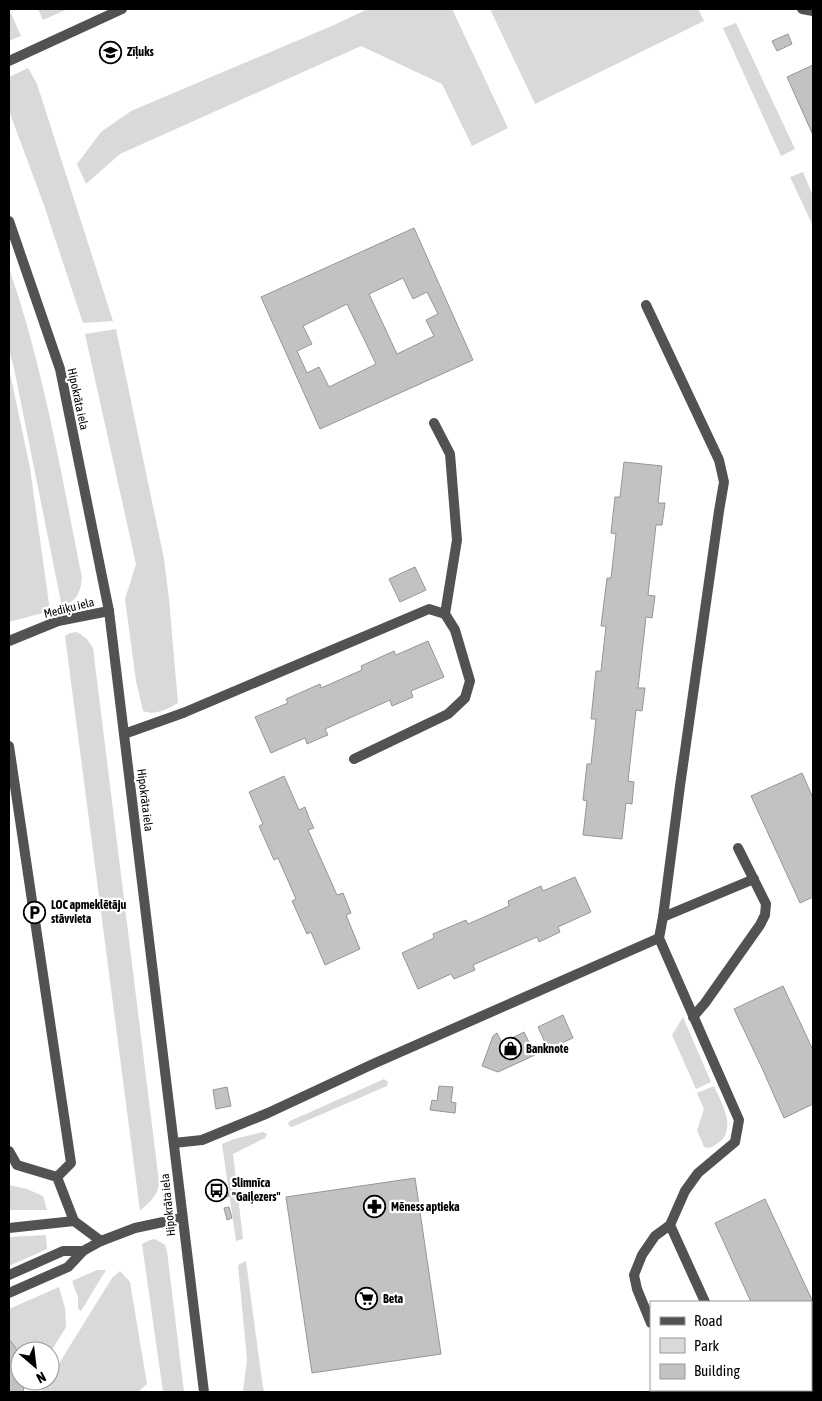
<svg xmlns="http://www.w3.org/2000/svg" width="822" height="1401" font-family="'Asap Condensed',sans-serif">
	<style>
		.green { fill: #d9d9d9 }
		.building { fill: #c2c2c2; stroke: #969696; fill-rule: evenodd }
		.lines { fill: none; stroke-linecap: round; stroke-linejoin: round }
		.service { stroke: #525252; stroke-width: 10 }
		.minor { stroke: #525252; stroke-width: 10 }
		.tertiary { stroke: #525252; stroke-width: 10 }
		.labels { text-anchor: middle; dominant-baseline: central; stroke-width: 4.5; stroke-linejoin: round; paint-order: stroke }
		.poi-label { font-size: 12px; font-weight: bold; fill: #000; stroke: #fff; text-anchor: start }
		.street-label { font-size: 12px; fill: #000; stroke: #fff }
	</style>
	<rect width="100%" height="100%" fill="#fff"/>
	<g class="green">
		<path d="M9,9L21,36L9,41Z"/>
		<path d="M38,9H68L43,20Z"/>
		<path d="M368,9H452L508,128L472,146L442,84L361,46L120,154L86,184L77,164L101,132L131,111L334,25Z"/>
		<path d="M490,9H698L704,21L535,104Z"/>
		<path d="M736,23L795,149L781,156L723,28Z"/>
		<path d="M28,68L37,84L113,321L83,323L44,205L9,111V77Z"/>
		<path d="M803,172L813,196V226L790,177Z"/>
		<path d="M9,268C44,369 61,473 82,578C80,594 77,600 62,607L14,368L9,351Z"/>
		<path d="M116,329L164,559L169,599L178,703C167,709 156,716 143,711L136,681L125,599L136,564L85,334Z"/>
		<path d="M9,368L30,468L50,611L9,622Z"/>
		<path d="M77,632L87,639L93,648L159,1182C158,1197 150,1201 140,1211L65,636L70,633Z"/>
		<path d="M683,1017L711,1082L696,1089L672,1035Z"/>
		<path d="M384,1079L388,1082L387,1086L292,1127L289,1126L288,1123L290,1121Z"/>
		<path d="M714,1086C721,1102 738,1130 718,1143C712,1147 710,1149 704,1147L697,1130L704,1109L697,1093Z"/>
		<path d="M263,1132L267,1134L265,1138L233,1154L243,1239L236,1241L222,1144L234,1139Z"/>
		<path d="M9,1185L27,1189L43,1196L47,1210H9Z"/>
		<path d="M46,1235L47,1249L9,1266V1237Z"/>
		<path d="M155,1239L165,1245L167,1251L184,1392H163L142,1244L150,1240Z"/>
		<path d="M246,1261L262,1381L264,1392H243L247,1359L238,1265Z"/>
		<path d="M97,1270H106L81,1311L78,1309V1297L72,1281Z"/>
		<path d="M120,1271L130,1282L147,1384L138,1392H41L48,1381H50V1378L112,1278Z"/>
		<path d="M59,1287L65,1308L66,1327L50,1353V1351H20V1357L15,1347L9,1339V1309Z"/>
	</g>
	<g class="building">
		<path d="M788,34L792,44L777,51L772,41Z"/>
		<path d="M813,65V135L787,77Z"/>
		<path d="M414,228L473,360L320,429L261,297ZM403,278L413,299L427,292L438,314L426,320L434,336L397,354L369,294ZM347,304L376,364L329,387L319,367L307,373L297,351L312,344L303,326Z"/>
		<path d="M624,462L662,466L658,503H665L662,525H656L648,595L655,596L652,618L646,617L638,688H645L642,711L636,710L628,781L634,782L632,804L626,803L622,839L583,835L587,801L583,800L587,764H591L596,719H591L596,671H601L606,626H601L607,578H611L616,534L611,533L615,497H620Z"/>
		<path d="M415,567L426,590L400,602L389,579Z"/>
		<path d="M428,641L444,677L411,691L413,697L392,706L390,700L325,729L328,735L318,739L307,744L305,738L271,753L255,717L288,703L286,699L320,684L321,688L362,670L361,666L394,651L396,655Z"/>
		<path d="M802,773L813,798V897L800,903L751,796Z"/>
		<path d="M284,776L299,810L305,807L309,818L314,828L308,830L337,895L343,893L351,913L346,915L360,949L325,965L311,932L307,934L292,901L296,899L278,858L274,860L259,826L263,824L249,792Z"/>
		<path d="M575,877L591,912L558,927L560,932L539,942L537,937L473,965L475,970L454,979L451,974L418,989L402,953L434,938L433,934L466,920L468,924L509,906L508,901L541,886L543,891Z"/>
		<path d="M783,986L813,1050V1104L784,1118L762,1068L734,1009Z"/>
		<path d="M563,1015L573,1038L548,1049L538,1027Z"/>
		<path d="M524,1032L535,1055L498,1072L482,1066L493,1036L497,1033L502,1043Z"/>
		<path d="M439,1086L453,1087L451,1102L456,1103L455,1113L430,1110L432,1100L437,1101Z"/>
		<path d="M227,1087L231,1106L216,1109L213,1090Z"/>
		<path d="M415,1178L441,1354L312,1373L286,1197Z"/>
		<path d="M226,1185L229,1196L223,1198L220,1187Z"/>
		<path d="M765,1199L813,1302V1305L811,1306V1302H751L715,1223Z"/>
		<path d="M229,1207L232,1218L227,1220L224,1208Z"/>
		<path d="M9,1339L15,1347L20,1357V1381H25L23,1392H9Z"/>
	</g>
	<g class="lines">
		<g class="service">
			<path d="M802,9L813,11"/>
			<path d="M9,61L122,9"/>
			<path d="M646,305L719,460L724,482L719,511L680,786L663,917L659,938L739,1120L735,1142L698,1173L685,1191L670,1225L655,1236L642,1255L634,1275L637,1289L651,1323"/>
			<path d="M434,423L450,454L457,540L445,614"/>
			<path d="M183,713L429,609L445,614L455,630L470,681L465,698L448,714L354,759"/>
			<path d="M9,746L71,1163L57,1177"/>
			<path d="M663,917L754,879"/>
			<path d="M693,1017L705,1003L760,925L765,915L766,904L738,848"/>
			<path d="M174,1143L202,1140L268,1113L373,1064L659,938"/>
			<path d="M9,1151L17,1165L57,1177L74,1221L101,1241L83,1251L68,1267L9,1293"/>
			<path d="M670,1225L705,1302"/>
			<path d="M9,1228L74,1221"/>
			<path d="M9,1275L63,1251H83"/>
		</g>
		<g class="minor">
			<path d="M9,641L58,621L109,611"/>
			<path d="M124,734L183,713"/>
			<path d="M101,1241L135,1228L182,1218"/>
		</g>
		<path class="tertiary" d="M9,221L60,369L109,611L204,1392"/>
	</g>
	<defs>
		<symbol id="school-ring" viewBox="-11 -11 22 22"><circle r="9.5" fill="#fff" stroke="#000" stroke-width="1.5"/><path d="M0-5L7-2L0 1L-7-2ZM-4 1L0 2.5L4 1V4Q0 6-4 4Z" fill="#000"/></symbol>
		<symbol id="parking-ring" viewBox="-11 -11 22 22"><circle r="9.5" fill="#fff" stroke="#000" stroke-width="1.5"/><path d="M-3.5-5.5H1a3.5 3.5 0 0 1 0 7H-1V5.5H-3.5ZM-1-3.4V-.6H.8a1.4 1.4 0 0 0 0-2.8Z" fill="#000"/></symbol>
		<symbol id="shop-ring" viewBox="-11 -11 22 22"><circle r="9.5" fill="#fff" stroke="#000" stroke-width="1.5"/><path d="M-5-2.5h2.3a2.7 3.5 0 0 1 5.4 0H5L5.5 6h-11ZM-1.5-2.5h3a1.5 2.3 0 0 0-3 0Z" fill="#000"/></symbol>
		<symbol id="bus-ring" viewBox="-11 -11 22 22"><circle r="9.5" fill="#fff" stroke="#000" stroke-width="1.5"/><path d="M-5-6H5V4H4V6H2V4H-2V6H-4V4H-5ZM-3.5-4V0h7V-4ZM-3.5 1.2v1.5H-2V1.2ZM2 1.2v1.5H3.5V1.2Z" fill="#000"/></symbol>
		<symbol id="pharmacy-ring" viewBox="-11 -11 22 22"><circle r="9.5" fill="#fff" stroke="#000" stroke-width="1.5"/><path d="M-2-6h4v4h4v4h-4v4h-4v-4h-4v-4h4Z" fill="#000"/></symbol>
		<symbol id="supermarket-ring" viewBox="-11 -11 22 22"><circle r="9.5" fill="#fff" stroke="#000" stroke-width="1.5"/><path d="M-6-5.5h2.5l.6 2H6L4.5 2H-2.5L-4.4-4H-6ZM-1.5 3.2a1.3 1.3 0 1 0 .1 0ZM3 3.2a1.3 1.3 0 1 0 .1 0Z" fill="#000"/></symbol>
	</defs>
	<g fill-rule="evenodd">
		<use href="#school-ring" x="98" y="40" width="25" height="25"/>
		<use href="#parking-ring" x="22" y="900" width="25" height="25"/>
		<use href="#shop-ring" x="498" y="1036" width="25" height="25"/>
		<use href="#bus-ring" x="204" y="1178" width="25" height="25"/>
		<use href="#pharmacy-ring" x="362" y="1194" width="25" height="25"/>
		<use href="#supermarket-ring" x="354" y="1286" width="25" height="25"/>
	</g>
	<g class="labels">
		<g class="poi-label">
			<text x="127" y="52">Zīļuks</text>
			<text x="51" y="905">LOC apmeklētāju<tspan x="51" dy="14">stāvvieta</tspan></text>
			<text x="526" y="1049">Banknote</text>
			<text x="232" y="1183">Slimnīca<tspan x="232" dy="14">"Gaiļezers"</tspan></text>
			<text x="391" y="1207">Mēness aptieka</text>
			<text x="383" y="1299">Beta</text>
		</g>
		<g class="street-label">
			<text transform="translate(78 399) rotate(78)">Hipokrāta iela</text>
			<text transform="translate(69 608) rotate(-14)">Mediķu iela</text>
			<text transform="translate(145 800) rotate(83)">Hipokrāta iela</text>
			<text transform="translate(168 1205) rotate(-96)">Hipokrāta iela</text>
		</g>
	</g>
	<rect width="822" height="1401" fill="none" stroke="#000000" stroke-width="20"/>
	<rect x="650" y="1301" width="162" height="90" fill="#ffffff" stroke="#999999"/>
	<rect x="660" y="1317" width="25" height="8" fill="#525252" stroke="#999999"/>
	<text x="694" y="1326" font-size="15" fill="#000000">Road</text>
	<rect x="660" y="1338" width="25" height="15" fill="#d9d9d9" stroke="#999999"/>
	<text x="694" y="1351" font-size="15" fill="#000000">Park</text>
	<rect x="660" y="1364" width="25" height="15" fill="#c2c2c2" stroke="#999999"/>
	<text x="694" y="1376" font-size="15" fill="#000000">Building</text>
	<g transform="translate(35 1366) rotate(152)"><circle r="24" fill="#ffffff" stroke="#999999"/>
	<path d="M0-4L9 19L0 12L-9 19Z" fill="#000000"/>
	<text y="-8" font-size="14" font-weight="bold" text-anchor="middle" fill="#000000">N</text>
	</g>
</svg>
